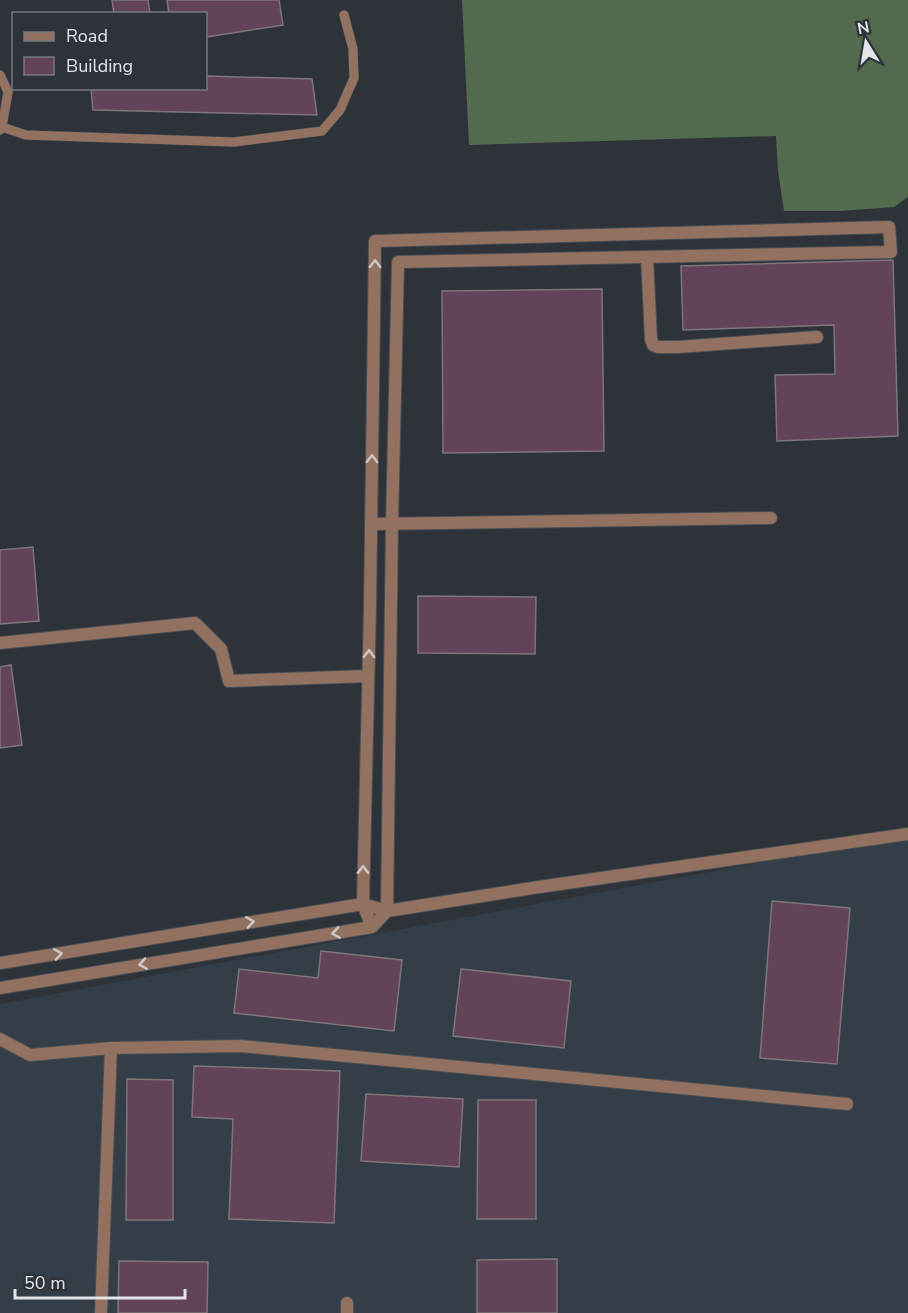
<svg xmlns="http://www.w3.org/2000/svg" width="908" height="1313" font-family="'Nunito Sans',sans-serif">
	<style>
		.built { fill: #343e48 }
		.forest { fill: #526a4d }
		.building { fill: #624357; stroke: #7e757a; stroke-width: 1.5 }
		.lines { fill: none; stroke-linecap: round; stroke-linejoin: round }
		.lane-casing { stroke: #4a4f55; stroke-width: 10 }
		.street-casing { stroke: #4a4f55; stroke-width: 14 }
		.lane { stroke: #937160; stroke-width: 9 }
		.street { stroke: #937160; stroke-width: 12 }
		.oneway { stroke: #cec8c7 }
	</style>
	<rect width="100%" height="100%" fill="#2d3339"/>
	<path class="built" d="M908,835V1313H0V1004Z"/>
	<path class="forest" d="M462,0H908V197L894,207L840,211H784L778,171L776,136L469,145Z"/>
	<g class="building">
		<path d="M112,0H148L150,14H114Z"/>
		<path d="M167,0H279L283,25L206,37V14H169Z"/>
		<path d="M206,76L312,79L317,115L93,110L91,88H206Z"/>
		<path d="M893,260L898,436L777,441L775,375L835,374L834,325L683,330L681,266Z"/>
		<path d="M602,289L604,451L443,453L442,291Z"/>
		<path d="M33,547L39,621L0,624V550Z"/>
		<path d="M418,596L536,597L535,654L418,653Z"/>
		<path d="M11,665L22,745L0,748V667Z"/>
		<path d="M772,901L850,908L837,1064L760,1058Z"/>
		<path d="M321,951L402,960L394,1031L234,1013L239,969L318,978Z"/>
		<path d="M461,969L571,981L564,1048L453,1036Z"/>
		<path d="M194,1066L340,1071L334,1223L229,1219L233,1119L192,1117Z"/>
		<path d="M127,1079L173,1080V1220H126Z"/>
		<path d="M366,1094L463,1099L459,1167L361,1161Z"/>
		<path d="M478,1100H536V1219H477Z"/>
		<path d="M557,1259V1313H477V1260Z"/>
		<path d="M119,1261L208,1262L207,1313H118Z"/>
	</g>
	<g class="lines">
		<defs>
			<g id="lane">
				<path d="M0,75L8,92L2,127L0,130"/>
				<path d="M2,127L26,135L234,142L322,131L340,110L354,78L353,49L344,15"/>
			</g>
			<g id="street">
				<path d="M647,257L651,339L653,345L658,347H678L817,337"/>
				<path d="M371,524L771,518"/>
				<path d="M0,643L195,623L221,649L229,681L368,676"/>
				<path d="M0,963L363,904L387,911L539,887L908,834"/>
				<path d="M0,988L372,927L387,911L392,524L398,262L891,252L889,227L375,241L370,607L363,904L372,927"/>
				<path d="M0,1039L30,1055L111,1048"/>
				<path d="M101,1313L111,1048L241,1046L847,1104"/>
				<path d="M347,1313V1303"/>
			</g>
		</defs>
		<use href="#lane" class="lane-casing"/>
		<use href="#street" class="street-casing"/>
		<use href="#lane" class="lane"/>
		<use href="#street" class="street"/>
	</g>
	<defs><path id="oneway-chevron" d="M-2-3.5L2.5 0L-2 3.5" fill="none" stroke-width="1.6" stroke-linecap="round" stroke-linejoin="round" transform="scale(1.5)"/></defs>
	<g class="oneway">
		<use href="#oneway-chevron" transform="translate(375 264) rotate(-89)"/>
		<use href="#oneway-chevron" transform="translate(372 459) rotate(-89)"/>
		<use href="#oneway-chevron" transform="translate(369 654) rotate(-89)"/>
		<use href="#oneway-chevron" transform="translate(363 870) rotate(-89)"/>
		<use href="#oneway-chevron" transform="translate(250 922) rotate(-9)"/>
		<use href="#oneway-chevron" transform="translate(336 933) rotate(171)"/>
		<use href="#oneway-chevron" transform="translate(58 954) rotate(-9)"/>
		<use href="#oneway-chevron" transform="translate(143 964) rotate(171)"/>
	</g>
	<rect x="12" y="12" width="195" height="78" fill="#2d3339" stroke="#757a7f" stroke-width="1.5"/>
	<rect x="24" y="32" width="30" height="9" fill="#937160" stroke="#757a7f" stroke-width="1.5"/>
	<text x="66" y="42" font-size="18" fill="#e1e5e9">Road</text>
	<rect x="24" y="57" width="30" height="18" fill="#624357" stroke="#757a7f" stroke-width="1.5"/>
	<text x="66" y="72" font-size="18" fill="#e1e5e9">Building</text>
	<g transform="translate(866 42) rotate(349)" stroke="#2d3339" stroke-width="4.5" paint-order="stroke">
	<path d="M0-4.5L10 22L0 15L-10 22Z" fill="#e1e5e9"/>
	<text y="-9" font-size="16" font-weight="bold" text-anchor="middle" fill="#e1e5e9">N</text>
	</g>
	<path d="M15 1289v9h170v-9" fill="none" stroke="#e1e5e9" stroke-width="3"/>
	<text x="24" y="1289" font-size="18" fill="#e1e5e9" stroke="#2d3339" stroke-width="4.5" paint-order="stroke">50 m</text>
</svg>
